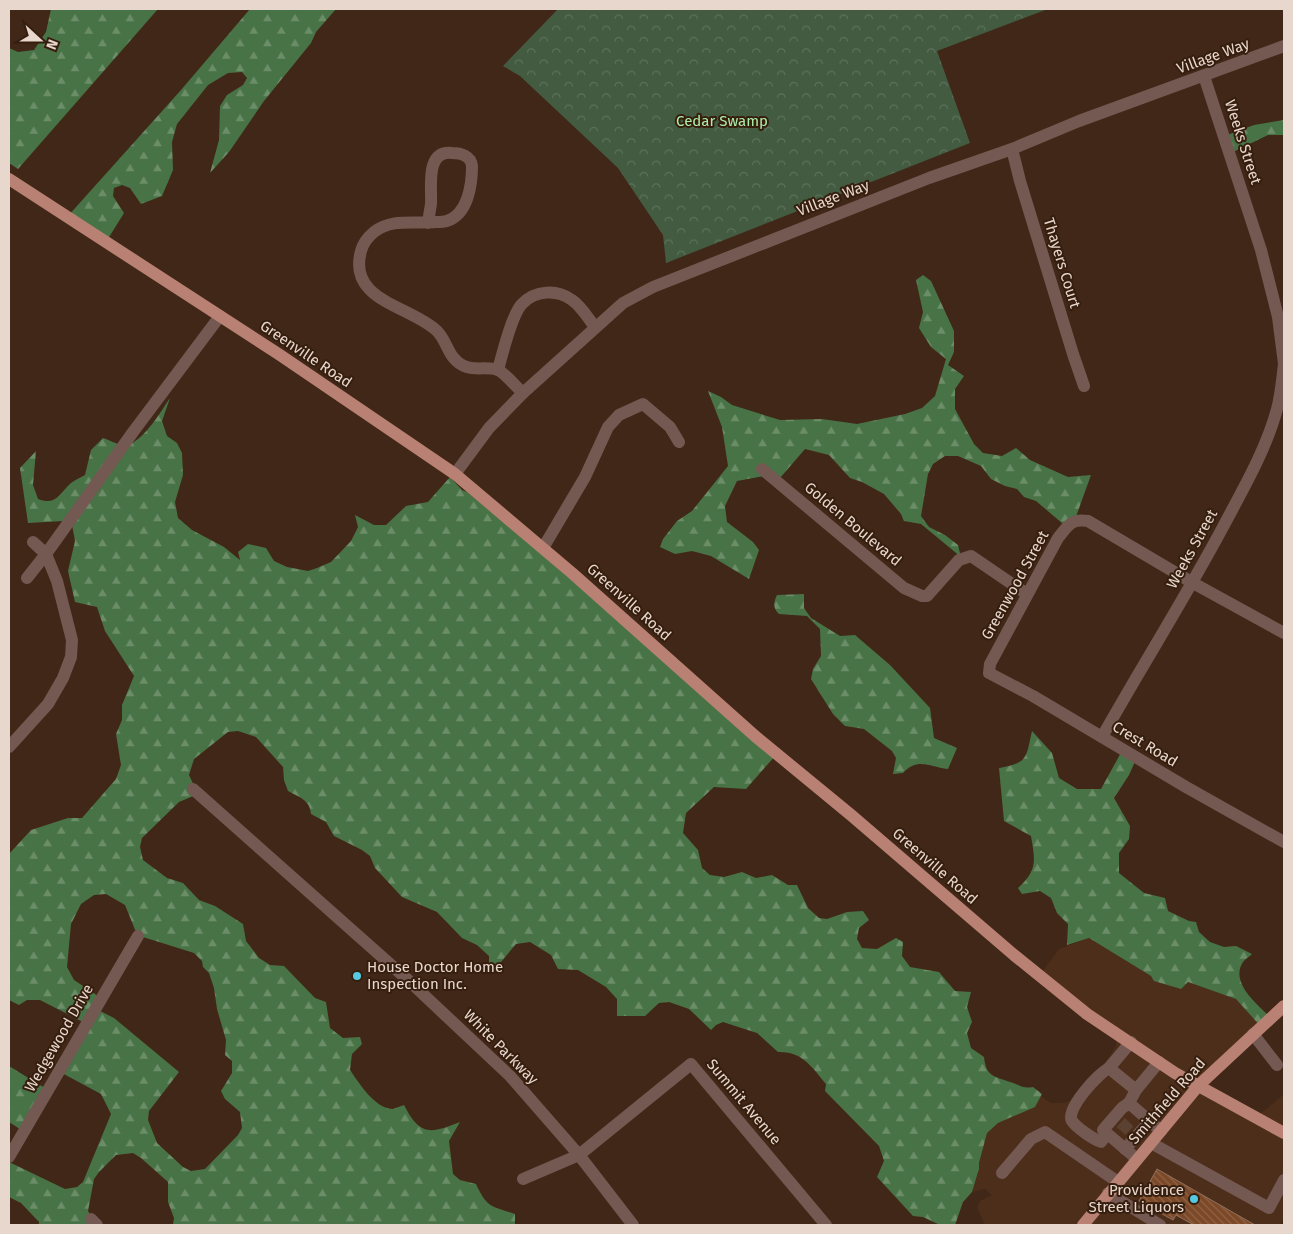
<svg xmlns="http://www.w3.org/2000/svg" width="1293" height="1234" font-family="'Fira Sans',sans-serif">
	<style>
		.built { fill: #4d2e1a }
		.forest { fill: url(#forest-firs); fill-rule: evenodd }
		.park { fill: url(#park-crowns) }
		.building { fill: url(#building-back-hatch); stroke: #8f715f }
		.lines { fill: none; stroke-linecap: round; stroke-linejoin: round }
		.minor-tunnel { stroke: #5a4132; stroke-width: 12; stroke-dasharray: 12 6; stroke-linecap: butt }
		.minor { stroke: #745852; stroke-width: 12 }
		.major { stroke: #b88174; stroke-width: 12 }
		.poi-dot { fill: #56c9e0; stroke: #361e0e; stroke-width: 2 }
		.labels { text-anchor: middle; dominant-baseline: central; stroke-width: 4; stroke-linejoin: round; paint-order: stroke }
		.street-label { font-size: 15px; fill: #e8d7cd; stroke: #361e0e }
		.park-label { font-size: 15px; fill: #aceea9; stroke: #361e0e }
		.poi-label { font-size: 15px; fill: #e8d7cd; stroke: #361e0e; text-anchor: start }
	</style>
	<defs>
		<pattern id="forest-firs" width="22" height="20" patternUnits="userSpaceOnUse" patternTransform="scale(1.25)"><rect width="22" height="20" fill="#487346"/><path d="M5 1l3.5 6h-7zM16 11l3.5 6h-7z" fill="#6b8d68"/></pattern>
		<pattern id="park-crowns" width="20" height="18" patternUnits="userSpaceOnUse" patternTransform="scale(1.25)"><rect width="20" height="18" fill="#425b41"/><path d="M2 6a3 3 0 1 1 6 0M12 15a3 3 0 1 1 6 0" fill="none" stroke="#5d725b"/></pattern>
		<pattern id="building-back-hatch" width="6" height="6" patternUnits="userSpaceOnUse" patternTransform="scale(1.25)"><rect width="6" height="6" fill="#7c4928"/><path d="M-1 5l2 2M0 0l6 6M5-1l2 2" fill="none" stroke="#8f6246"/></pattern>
	</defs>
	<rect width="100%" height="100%" fill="#412717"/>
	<path class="built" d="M1089,938L1151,976L1155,981L1188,982L1236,999L1262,1028L1203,1086L1258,1116L1284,1094V1217L1280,1225H985L977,1207L980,1201L992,1195L985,1189L972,1192L979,1170V1163L987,1133L998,1123L1035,1107L1041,1096L1051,1103H1063L1073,1100L1100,1071L1116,1046V1037L1040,975L1059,949Z"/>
	<g class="forest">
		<path d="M51,9H158L18,169L9,163V48L18,52L34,50L46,32Z"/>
		<path d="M250,9H336L316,32L311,43L264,101L229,152L210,173L219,140L220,106L227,95L243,85L247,78L242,72L228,73L208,85L177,124L172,142L173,170L162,196L141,204L130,188L122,185L114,188L113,196L124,213L106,242L68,216L181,90Z"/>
		<path d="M1284,120V135H1268L1229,154L1222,137L1254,125Z"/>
		<path d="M923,275L931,281L954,331V352L948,365L964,376L955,389V409L974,444L983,453L1002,456L1016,448L1030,460L1068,477L1091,475L1073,525L1069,529L1036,501L1024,497L1017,489L1005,486L991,479L981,466L958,456H945L933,464L928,474L921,516L929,527L945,535L958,545L961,557L921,524L904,521L901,514L884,494L862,482L850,478L829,455L805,449L780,478L770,475L737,481L725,506L727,522L753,542L759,550L749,579L711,556L692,551L675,554L660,547L663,539L677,521L692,511L728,466L722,427L708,391L721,397L732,405L780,420L822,419L857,424L905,414L922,408L935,396L946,359L931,347L919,328L923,312L916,280Z"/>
		<path d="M170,398L162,421L167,436L177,443L182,453L183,475L175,502L178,518L192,530L224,547L240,560L238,552L248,544L266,548L274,561L287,567L308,571L317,568L331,562L351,541L358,527L355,515L374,525H386L406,506L428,502L450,477L462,490L467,492L564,572L775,756L746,789L714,787L686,813L683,833L698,850L702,868L710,875L724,877L742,872L756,878L772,875L788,885H797L808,908L819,918L827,919L847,912L863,911L869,920L859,928L857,939L862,948L877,949L896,938L903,942L902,956L910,967L939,972L955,991L971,992L967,1007L972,1022L967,1033L971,1048L984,1057C986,1077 994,1076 1010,1082C1021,1085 1021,1089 1033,1087L1042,1094L1035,1107L998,1123L987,1133L979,1163V1169L972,1192L963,1202L955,1225H940L923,1217L913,1216L877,1177L884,1161L879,1146L825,1091L826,1084C812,1067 802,1051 778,1052L757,1033L723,1022L716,1025L711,1030L689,1009L669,1002L659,1003L645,1016H617V999L606,987L578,970L558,969L551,955L530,942L516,944L501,962L489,969V956L477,945L462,938L437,912L402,897L375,868L370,856L362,850L334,836L326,822L311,814C310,800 299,797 288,791L284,780L283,767L256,737L238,731L228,732L194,759L189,775L198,794L179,802L142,838L140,847L143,860L167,878L183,883L199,900L215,906L243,924L246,941L259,958L270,965L284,966L315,998L326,1002L330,1028L343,1038L360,1037L362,1044L352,1054L350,1070C359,1083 375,1109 393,1109C396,1108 401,1106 404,1105C420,1136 430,1134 460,1122L449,1141L453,1174L460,1180L476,1184C487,1208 491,1206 515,1214V1225H248L247,1224L173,1225L174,1218L168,1202V1182L141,1158L133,1153L116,1155L99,1172L94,1179L88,1211L96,1225H39V1222L21,1203L9,1197V1162L65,1189L77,1187L83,1182L111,1114L101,1094L60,1072L87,1024L40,1000H27L19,1005L9,1000V854L31,830L68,818H82L116,779L121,765L116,734L122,720V705L134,676L105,631L97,607L75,602L68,571L75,541L72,525L64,521L28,523L20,468L36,451L33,485L38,499C56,506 59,494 71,483C75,480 81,477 85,475L91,450L103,438C109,440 116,444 122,445C140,448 161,411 170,398ZM106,894L125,905L138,937H143L194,953L202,961L203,967L209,973L214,988L217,1009L226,1040L225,1055L232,1061V1073L221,1091L225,1099L240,1112L242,1128L238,1135L205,1169L191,1171L183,1167L157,1143L148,1120L149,1111L179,1072L114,1018L98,1010L101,998L74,980L67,967L71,924L81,904L94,895Z"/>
		<path d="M804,594V608L811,618L840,636L855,635L890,665L930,708L934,738L957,748L948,769C929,767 918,757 903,773L893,774L896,758L892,751L864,729L845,726L833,714L811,679L813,669L821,656L820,629L807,616L779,614C773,608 773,604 777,595Z"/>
		<path d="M1032,731L1052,753L1059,778L1077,789H1101L1123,749L1137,757L1129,775L1114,798L1130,826L1129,839L1119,853V873L1144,893L1165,898L1168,911L1189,921L1196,922L1199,932L1210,942L1224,947L1236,946L1252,954C1250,956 1245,959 1243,962C1229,983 1259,1006 1272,1019L1262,1028L1236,999L1188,982L1181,989L1154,981L1151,976L1089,938L1067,945L1068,924L1057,913L1051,898L1040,891L1022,894L1018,888C1038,870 1035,860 1031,836L1004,821L999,768C1028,763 1026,758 1032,731Z"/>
		<path d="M9,1066L48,1090L23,1131L9,1122Z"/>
	</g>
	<path class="park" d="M558,9H1048L937,51L970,143L666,263L663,235L618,168L520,76L503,66Z"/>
	<path class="building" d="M1157,1169L1255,1225H1194L1176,1215L1173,1220L1139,1201Z"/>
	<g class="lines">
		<path class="minor-tunnel" d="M1121,1131L1133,1118"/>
		<g class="minor">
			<path d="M1204,76L1261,250L1278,317L1284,364"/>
			<path d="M1012,149L1020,181L1073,354L1084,386"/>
			<path d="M428,223C429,216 430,210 431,204C432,187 425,150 452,153C461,153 471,156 472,166C472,185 468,214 447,221C444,222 439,222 436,222C414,224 392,218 374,232C368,237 363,243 361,251C347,301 411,306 437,331C448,342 448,359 464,366C475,371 488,366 498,370C505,373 517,388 523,393"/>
			<path d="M498,370C502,355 512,314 522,304C535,290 557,289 572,300C581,306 588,318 595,327"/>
			<path d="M762,469L904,588L922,596H927L959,560L971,556L1027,594"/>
			<path d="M455,474L489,428L523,393L623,303L653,287L929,178L1012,149L1079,121L1284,46"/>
			<path d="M543,548L585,477L608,427L619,415L643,404L670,427L679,442"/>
			<path d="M27,578L46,554L133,432L220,316"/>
			<path d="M1284,633L1193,583L1088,521C1071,518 1068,526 1058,538L990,664L989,673L1033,696L1186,787L1284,842"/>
			<path d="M1102,737C1142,666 1185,598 1223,527C1243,489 1266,450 1277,409C1281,395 1282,379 1284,364"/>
			<path d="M9,747L48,704L63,678L71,657L72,640L57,581L46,554L33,542"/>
			<path d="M193,789L408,980L510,1076L579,1155L633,1225"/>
			<path d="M1253,1034L1277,1065"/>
			<path d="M1131,1042L1109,1068L1136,1090L1129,1103L1161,1131"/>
			<path d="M1136,1090L1159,1062"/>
			<path d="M1129,1103L1122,1108L1103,1130L1137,1159"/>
			<path d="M1107,1134L1101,1142C1093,1139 1077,1128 1072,1121C1065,1109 1099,1073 1109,1068"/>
			<path d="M1151,1143L1269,1208L1284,1180"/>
			<path d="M1125,1149L1150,1121"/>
			<path d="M9,1157L138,936"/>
			<path d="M1002,1173L1031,1139L1045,1132L1118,1182"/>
			<path d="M523,1179L579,1155L691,1064L826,1225"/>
			<path d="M1108,1193L1160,1225"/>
			<path d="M91,1219L97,1225"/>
		</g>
		<g class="major">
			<path d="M9,179L280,355L455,474L572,573L755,736L851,815L1014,955L1087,1014L1175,1073L1284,1133"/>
			<path d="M1083,1225L1199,1085L1284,1006"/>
		</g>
	</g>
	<g class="poi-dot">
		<circle cx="357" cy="976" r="5"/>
		<circle cx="1194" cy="1199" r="5"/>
	</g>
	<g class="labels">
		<g class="street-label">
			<text transform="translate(1213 56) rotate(-20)">Village Way</text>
			<text transform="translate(1243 142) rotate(72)">Weeks Street</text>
			<text transform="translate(833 198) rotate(-21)">Village Way</text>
			<text transform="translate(1062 263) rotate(73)">Thayers Court</text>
			<text transform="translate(306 354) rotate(34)">Greenville Road</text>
			<text transform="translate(853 524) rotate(40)">Golden Boulevard</text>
			<text transform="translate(1192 549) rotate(-61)">Weeks Street</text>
			<text transform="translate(1015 585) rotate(-61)">Greenwood Street</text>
			<text transform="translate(629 602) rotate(42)">Greenville Road</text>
			<text transform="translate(1145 744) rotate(31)">Crest Road</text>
			<text transform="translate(935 866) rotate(41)">Greenville Road</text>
			<text transform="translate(59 1038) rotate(-60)">Wedgewood Drive</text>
			<text transform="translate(501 1047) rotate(45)">White Parkway</text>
			<text transform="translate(1167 1101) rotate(-49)">Smithfield Road</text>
			<text transform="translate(744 1102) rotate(50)">Summit Avenue</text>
		</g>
		<g class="park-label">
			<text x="722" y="121">Cedar Swamp</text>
		</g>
		<g class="poi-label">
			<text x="367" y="967">House Doctor Home<tspan x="367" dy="17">Inspection Inc.</tspan></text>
			<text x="1184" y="1190" text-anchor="end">Providence<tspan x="1184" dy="17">Street Liquors</tspan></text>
		</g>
	</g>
	<rect width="1293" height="1234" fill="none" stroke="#e8d7cd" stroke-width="20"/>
	<g transform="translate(40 40) rotate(111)" stroke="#361e0e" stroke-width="4" paint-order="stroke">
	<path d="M0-4L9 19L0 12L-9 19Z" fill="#e8d7cd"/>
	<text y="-8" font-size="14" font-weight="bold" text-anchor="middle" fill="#e8d7cd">N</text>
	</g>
</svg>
